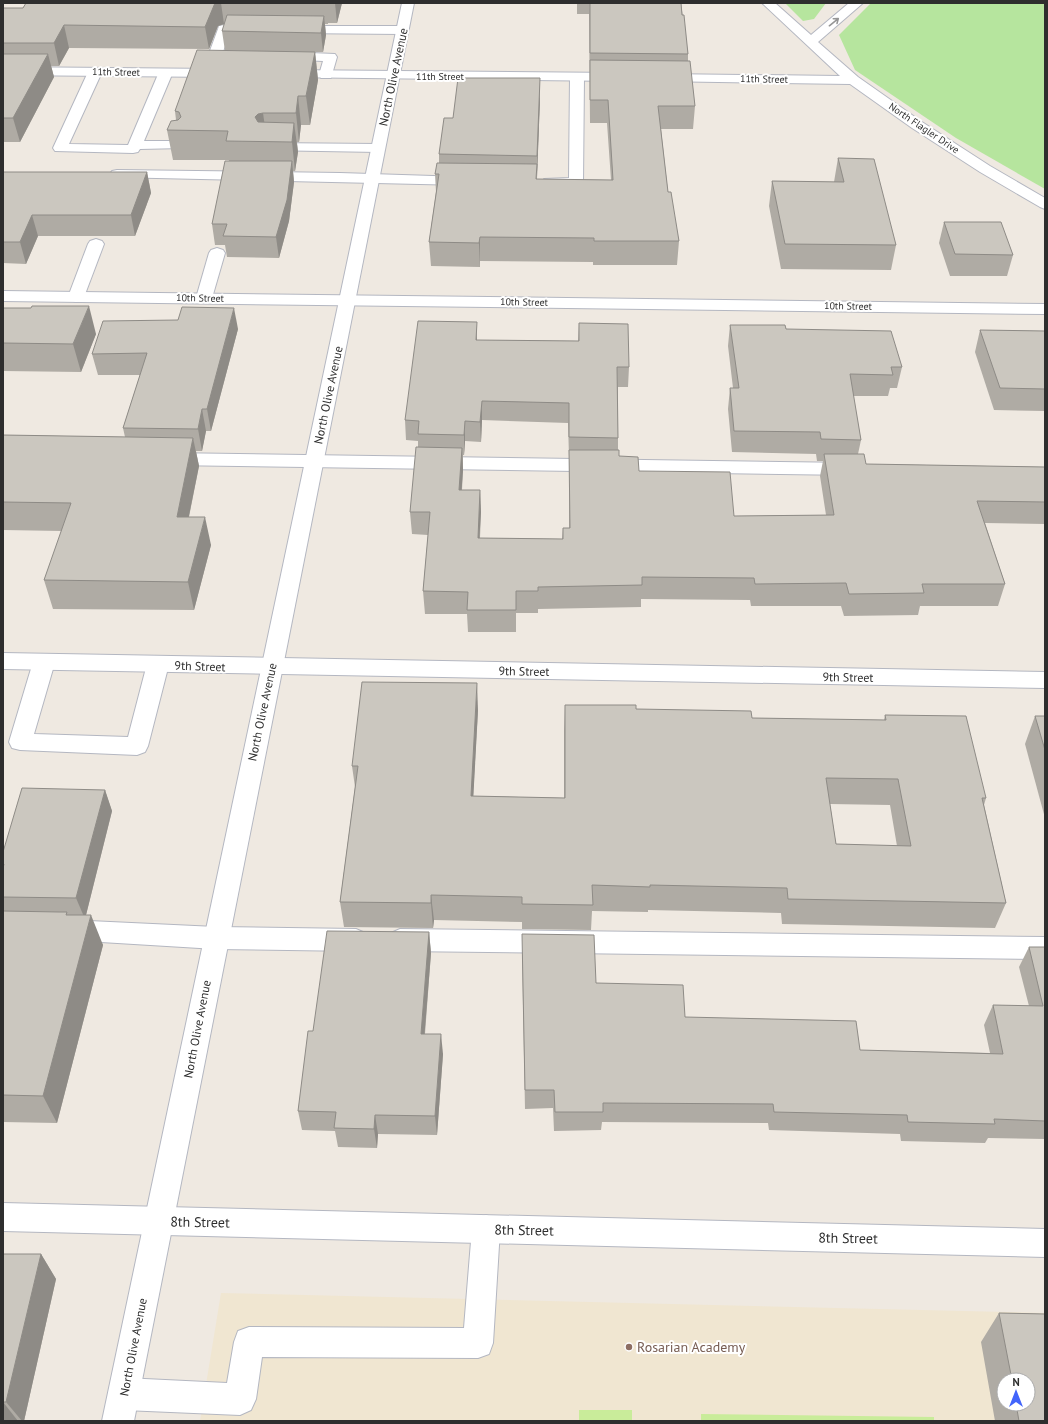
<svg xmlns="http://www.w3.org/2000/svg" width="1048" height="1424" font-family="'PT Sans',sans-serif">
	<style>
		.education { fill: #f0e6d1; fill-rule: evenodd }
		.green { fill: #b6e59e }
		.pitch { fill: #c9ec9a }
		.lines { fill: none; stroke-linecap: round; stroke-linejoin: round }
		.service-casing { stroke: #b4b7c1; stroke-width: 2 }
		.minor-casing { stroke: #b4b7c1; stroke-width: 2 }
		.tertiary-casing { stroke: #b4b7c1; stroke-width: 2 }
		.service { fill: #fff; fill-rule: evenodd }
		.minor { fill: #fff; fill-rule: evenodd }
		.tertiary { fill: #fff; fill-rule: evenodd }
		.wall { fill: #afaba4; fill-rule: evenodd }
		.shaded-wall { fill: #8e8b86 }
		.building { fill: #cbc7bf; stroke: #8e8b86; fill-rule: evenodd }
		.oneway { stroke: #969696 }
		.education-dot { fill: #8d6e63; stroke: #fff; stroke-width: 1.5 }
		.labels { text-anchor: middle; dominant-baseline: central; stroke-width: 4; stroke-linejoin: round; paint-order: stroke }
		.far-street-label { font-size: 10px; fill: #2e2e2e; stroke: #fff }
		.street-label { font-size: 12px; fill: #2e2e2e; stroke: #fff }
		.near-street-label { font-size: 14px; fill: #2e2e2e; stroke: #fff }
		.near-education-label { font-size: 14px; fill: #785e54; stroke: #fff; text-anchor: start }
	</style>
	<rect width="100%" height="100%" fill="#efe9e1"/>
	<path class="education" d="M221,1293L1045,1313V1421H200ZM1004,1380H1028V1404H1004Z"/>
	<g class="green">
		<path d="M785,3H826L814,19L803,21Z"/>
		<path d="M871,3H1045V189L956,138L855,70L839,35Z"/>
	</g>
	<g class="pitch">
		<rect x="579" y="1410" width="53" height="11"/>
		<path d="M701,1414L934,1417V1421H701Z"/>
	</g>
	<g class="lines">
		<defs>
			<g id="service">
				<path d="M224,25L254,26L255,29L254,32L229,33L223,52L245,53L247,56L245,59L215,60L210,59L208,56L218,29L219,26Z"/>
				<path d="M295,26H402L407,27L408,30L407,33L402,34L290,33L289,30L290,27Z"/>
				<path d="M286,52L335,54L337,57L331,78H321L319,75L323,61L281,59L279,56L281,53Z"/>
				<path d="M95,68L100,69L102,72L69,144L128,145L159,72L161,69H171L173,72L144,141H178L183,142L185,145L183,148L140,149L138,152L133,153L55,151L53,148L88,72L90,69Z"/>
				<path d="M577,73L582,74L584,77L583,183L581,186L576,187L544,185L542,182L544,179L569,178L570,77L572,74Z"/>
				<path d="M268,143L378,144L383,145L385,148L383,151L378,152L263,150L261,147L263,144Z"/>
				<path d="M117,170L340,173L464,177L469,178L471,181L469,184L464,185L112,177L110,174L112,171Z"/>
				<path d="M96,239L102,241L104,244L84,297L82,300L76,302L70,300L68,297L88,244L90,241Z"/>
				<path d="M217,248L223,250L225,253L212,298L210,301L204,303L198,301L196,298L209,253L211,250Z"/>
				<path d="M168,453L852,463L859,465L861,469L859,473L852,475L168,465L161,463L159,459L161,455Z"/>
				<path d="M44,654L52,657L55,662L34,734L128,737L147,664L150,659L158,656L166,659L169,664L148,746L145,752L137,755L20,750L12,748L9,742L33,662L36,657Z"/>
				<path d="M68,920L216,927L356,929L365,933L369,940L365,947L356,951L216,949L68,940L59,937L56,930L59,923Z"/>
				<path d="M400,929L1045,937V959L400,951L391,947L387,940L391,933Z"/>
				<path d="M486,1215L496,1219L500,1229L493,1343L489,1354L478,1358L262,1357L256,1399L251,1410L240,1415L124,1410L113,1405L108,1394L113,1383L124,1378L227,1383L234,1342L238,1331L249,1327L464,1328L472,1229L476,1219Z"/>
			</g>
			<g id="minor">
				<path d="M762,3H775L811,35L849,3H863L818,42L858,77L922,122L990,166L1045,198V209L1040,207L980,172L912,128L850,84L657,81L655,78L657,75L662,74L840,76Z"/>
				<path d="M3,67L218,69L223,70L225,73L223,76L218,77L3,75Z"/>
				<path d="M286,70L620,73L625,74L627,77L625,80L620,81L281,77L279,74L281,71Z"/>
				<path d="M3,291L1045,304V314L3,301Z"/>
				<path d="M3,653L1045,672V688L3,669Z"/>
				<path d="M3,1203L1045,1229V1257L3,1231Z"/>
			</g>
			<path id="tertiary" d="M402,3H414L134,1421H102Z"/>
		</defs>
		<use href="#service" class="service-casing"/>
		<use href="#minor" class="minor-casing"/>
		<use href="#tertiary" class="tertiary-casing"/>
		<use href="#service" class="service"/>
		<use href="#minor" class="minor"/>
		<use href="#tertiary" class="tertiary"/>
	</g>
	<g class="wall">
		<path d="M26,3H342L337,23H328V24H325L326,35L323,52H315L318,80L310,125H301L299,142H297L298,152L295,171H293L294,182L289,221L279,258L227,257L225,245H215L212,224L229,160H173L167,130L176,120L175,111L225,51L222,31L225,24L218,26L209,49L69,48L59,66H51L54,77L20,142H3V8H23Z"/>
		<path d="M577,3H681L688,54V61L695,106L693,129H661L668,192L679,241L677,265H593V262L480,261V267L431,266L429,242L436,192L435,174L439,163V154L453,118L540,98L537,179L611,180L607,123H590L589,14H577Z"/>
		<path d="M838,158L896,245L891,270L781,269L769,206L772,181L834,182Z"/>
		<path d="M3,172H147L151,193L135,236H38L26,264L3,263Z"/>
		<path d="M944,222L1013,255L1007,276H950L939,243Z"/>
		<path d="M3,308L96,334L81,372L3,371Z"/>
		<path d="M579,323L629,367L628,387H618V450L619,456L639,471L734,516L826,515L820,476L823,461H817L816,454L732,452L728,409L730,388H733L728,346L730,325L786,329L902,367L897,388H890L888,396H853L861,440L858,454L866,464L1045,467V524L985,523L1005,584L998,606H920L918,615L844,616L841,606H751L750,600L641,599V607L538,609V613H516V632H468L467,614H425L423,591L428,535L412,534L410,512L418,447V441L406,440L405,420L477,340L578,341ZM482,420L568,423L569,457V528H563L562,539L480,538L481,512L480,490H462L463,470V455H464L465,441L481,442Z"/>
		<path d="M238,329L211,431H206L202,451H196L199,466L189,517L211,545L194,610L53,609L44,580L62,531L3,530V435L125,437L123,428L140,375H98L92,354Z"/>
		<path d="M980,330L1045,331V411L994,410L975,352Z"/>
		<path d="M565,705L636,709L752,718L884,720L885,715L986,798L984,805L1006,903L995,928L782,924L781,913L648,910V912L592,911L591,930L522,929V922L434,920L433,928L344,927L340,902L355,787L352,766L478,710L473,796L564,798V731ZM830,804L890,805L897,846L836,844Z"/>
		<path d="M1035,716H1045V818L1025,744Z"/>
		<path d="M105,790L112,811L86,915L103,945L57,1123L3,1122V852Z"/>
		<path d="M429,932L431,953L425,1034L443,1054L437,1135L378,1134L377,1148L338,1147L335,1131L302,1130L298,1111L313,1031Z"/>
		<path d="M1029,947H1045V1139L988,1138L985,1143L901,1141L900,1134L769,1130L768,1123L602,1122L601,1130L554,1131L553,1108L525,1109L522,954L596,983L685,1017L860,1050L990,1053L984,1025L993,1005L1029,1006L1019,967Z"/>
		<path d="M3,1254H41L56,1279L24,1421H3Z"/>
		<path d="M999,1313L1045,1314V1421H995L981,1342ZM1004,1380H1028V1404H1004Z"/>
	</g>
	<g class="shaded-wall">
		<path d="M214,3H221L224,24L218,26L209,49L205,27Z"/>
		<path d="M335,3H342L337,23Z"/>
		<path d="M324,16L326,35L323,52L321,33Z"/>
		<path d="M64,25L69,48L59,66L54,43Z"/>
		<path d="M315,52L318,80L310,125L306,96Z"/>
		<path d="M48,54L54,77L20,142L13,118Z"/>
		<path d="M540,78V98L537,176V156Z"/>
		<path d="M298,96L301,125L299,142L296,113Z"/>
		<path d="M263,113L267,141L255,117L258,114Z"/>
		<path d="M294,123L298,152L295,171L292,142Z"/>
		<path d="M292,161L294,182L289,221L279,258L276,237Z"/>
		<path d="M147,172L151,193L135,236L131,215Z"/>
		<path d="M32,215L38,236L26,264L20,242Z"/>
		<path d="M480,237V267L479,243Z"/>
		<path d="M89,306L96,334L81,372L73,344Z"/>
		<path d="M234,308L238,329L211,431L207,409Z"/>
		<path d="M477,322V341L476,340Z"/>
		<path d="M482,401V420L481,442L480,422Z"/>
		<path d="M202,409L206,431L202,451L198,429Z"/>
		<path d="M465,421V441L464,455V435Z"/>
		<path d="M193,438L199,466L183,545L177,517Z"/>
		<path d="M462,448L463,470L460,512L459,490Z"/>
		<path d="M480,490L481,512L478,561V538Z"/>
		<path d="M205,517L211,545L194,610L188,582Z"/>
		<path d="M477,683L478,710L472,822L471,796Z"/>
		<path d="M105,790L112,811L85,919L76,898Z"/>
		<path d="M431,895L434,920L433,928L431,903Z"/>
		<path d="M91,915L103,945L57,1123L43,1096Z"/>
		<path d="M429,932L431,953L423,1053L421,1034Z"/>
		<path d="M441,1034L443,1054L437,1135L435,1116Z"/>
		<path d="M375,1115L378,1134L377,1148L374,1129Z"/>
		<path d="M41,1254L56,1279L24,1421H22L6,1402Z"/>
		<path d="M3,1402L18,1421H3Z"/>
	</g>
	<g class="building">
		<path d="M26,3H215L205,27L64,25L54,43H3V8H23Z"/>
		<path d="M590,3H681L682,15H684L688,54L590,53Z"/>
		<path d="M227,15L324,16L321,33L222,31Z"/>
		<path d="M197,50L315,52L306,96H298L296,113H263L258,114L255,117L258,122L294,123L292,142L226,141L228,131L167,130L171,121L178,120L181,117L179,112L175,111Z"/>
		<path d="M3,54H48L13,118H3Z"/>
		<path d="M590,60L690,61L695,106H658L668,192H671L679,241H594V238L480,237L479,243L429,242L439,174H435L437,163L537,164L536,179L613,180L608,100H590Z"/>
		<path d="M458,78H540L537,156L439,154L444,118H453Z"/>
		<path d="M838,158L874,159L896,245L785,244L772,181L844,182Z"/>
		<path d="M225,161H292L287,200L276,237L223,236L227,224H212Z"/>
		<path d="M3,172H147L131,215H32L20,242H3Z"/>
		<path d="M944,222H1001L1013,255L955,254Z"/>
		<path d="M32,306H89L73,344L3,343V308H31Z"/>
		<path d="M182,307L234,308L207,409H202L198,429L123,428L147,353L92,354L103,321L178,320Z"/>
		<path d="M418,321L477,322L476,340L579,341V323L628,324L629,367H617L618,438L569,437V403L482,401L480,422L465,421L464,435L418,434L419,421L405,420Z"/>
		<path d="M730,325H785L786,329L891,331L902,367H891L893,375L850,374L861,440L821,439L820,432L734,431L730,388H739Z"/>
		<path d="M980,330L1045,331V389L1000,388Z"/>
		<path d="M3,435L193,438L177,517H205L188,582L44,580L71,503L3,502Z"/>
		<path d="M416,447L462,448L459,490H480L478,538L563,539V528H570L569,450H619V456L638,457L639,471L730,472L734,516L834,515L824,454H864L866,464L1045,467V502L977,501L1005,584H922L924,593L849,594L846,583L755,584L754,578L642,577V585L538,587V591H516V610H467L468,592L423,591L430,512H410Z"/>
		<path d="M362,682L477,683L471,796L565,798V705H636V709L751,711L752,718L886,720L885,715L966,716L986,798H982L1006,903L788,899L787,888L650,885V887L592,885L593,905L522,904V897L431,895V903L340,902L358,766H352ZM826,778L898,779L911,846L836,844Z"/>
		<path d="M1035,716H1045V750Z"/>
		<path d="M22,788L105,790L76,898L3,897V868L4,864H3V852Z"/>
		<path d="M3,911L59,912H67L66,915H91L43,1096L3,1095Z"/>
		<path d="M327,931L429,932L421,1034H441L435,1116L375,1115L374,1129L334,1128L336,1112L298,1111L308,1031H313Z"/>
		<path d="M522,934L594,935L596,983L683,985L685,1017L856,1021L860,1050L1003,1054L993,1005L1043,1006L1029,947H1045V1121L994,1119L995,1124L908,1122L907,1115L774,1112L773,1104L603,1103V1112H555L554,1090H525Z"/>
		<path d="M3,1254H41L6,1402H3Z"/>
		<path d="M999,1313L1045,1314V1421H1019L1016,1404H1028V1380H1012Z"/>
	</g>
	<defs><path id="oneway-shaft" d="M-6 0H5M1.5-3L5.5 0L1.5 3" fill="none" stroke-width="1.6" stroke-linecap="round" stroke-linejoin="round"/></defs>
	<use class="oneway" href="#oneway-shaft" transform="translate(834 22) rotate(-39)"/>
	<circle class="education-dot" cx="629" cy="1347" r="4"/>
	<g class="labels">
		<g class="far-street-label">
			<text transform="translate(116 72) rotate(1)">11th Street</text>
			<text x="440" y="76">11th Street</text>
			<text transform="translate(764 79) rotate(1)">11th Street</text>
			<text transform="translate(924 128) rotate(34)">North Flagler Drive</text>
			<text transform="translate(200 298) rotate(1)">10th Street</text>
			<text transform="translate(524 302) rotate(1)">10th Street</text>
			<text transform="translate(848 306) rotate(1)">10th Street</text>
		</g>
		<g class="street-label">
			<text transform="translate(393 77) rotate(-78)">North Olive Avenue</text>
			<text transform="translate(328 395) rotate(-78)">North Olive Avenue</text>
			<text transform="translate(200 666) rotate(2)">9th Street</text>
			<text transform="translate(524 671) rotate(1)">9th Street</text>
			<text transform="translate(848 677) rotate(1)">9th Street</text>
			<text transform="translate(262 712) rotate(-78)">North Olive Avenue</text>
			<text transform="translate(197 1029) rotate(-79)">North Olive Avenue</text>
			<text transform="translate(133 1347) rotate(-79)">North Olive Avenue</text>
		</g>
		<g class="near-street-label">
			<text transform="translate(200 1222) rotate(1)">8th Street</text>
			<text transform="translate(524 1230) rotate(1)">8th Street</text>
			<text transform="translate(848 1238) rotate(1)">8th Street</text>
		</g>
		<g class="near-education-label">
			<text x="637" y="1347">Rosarian Academy</text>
		</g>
	</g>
	<rect width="1048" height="1424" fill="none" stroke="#2e2e2e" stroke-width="8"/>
	<g transform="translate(1016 1392)"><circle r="19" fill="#ffffff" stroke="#ababab"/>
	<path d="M0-3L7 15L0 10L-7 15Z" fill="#4264fb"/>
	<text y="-6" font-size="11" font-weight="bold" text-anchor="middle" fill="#2e2e2e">N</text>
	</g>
</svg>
